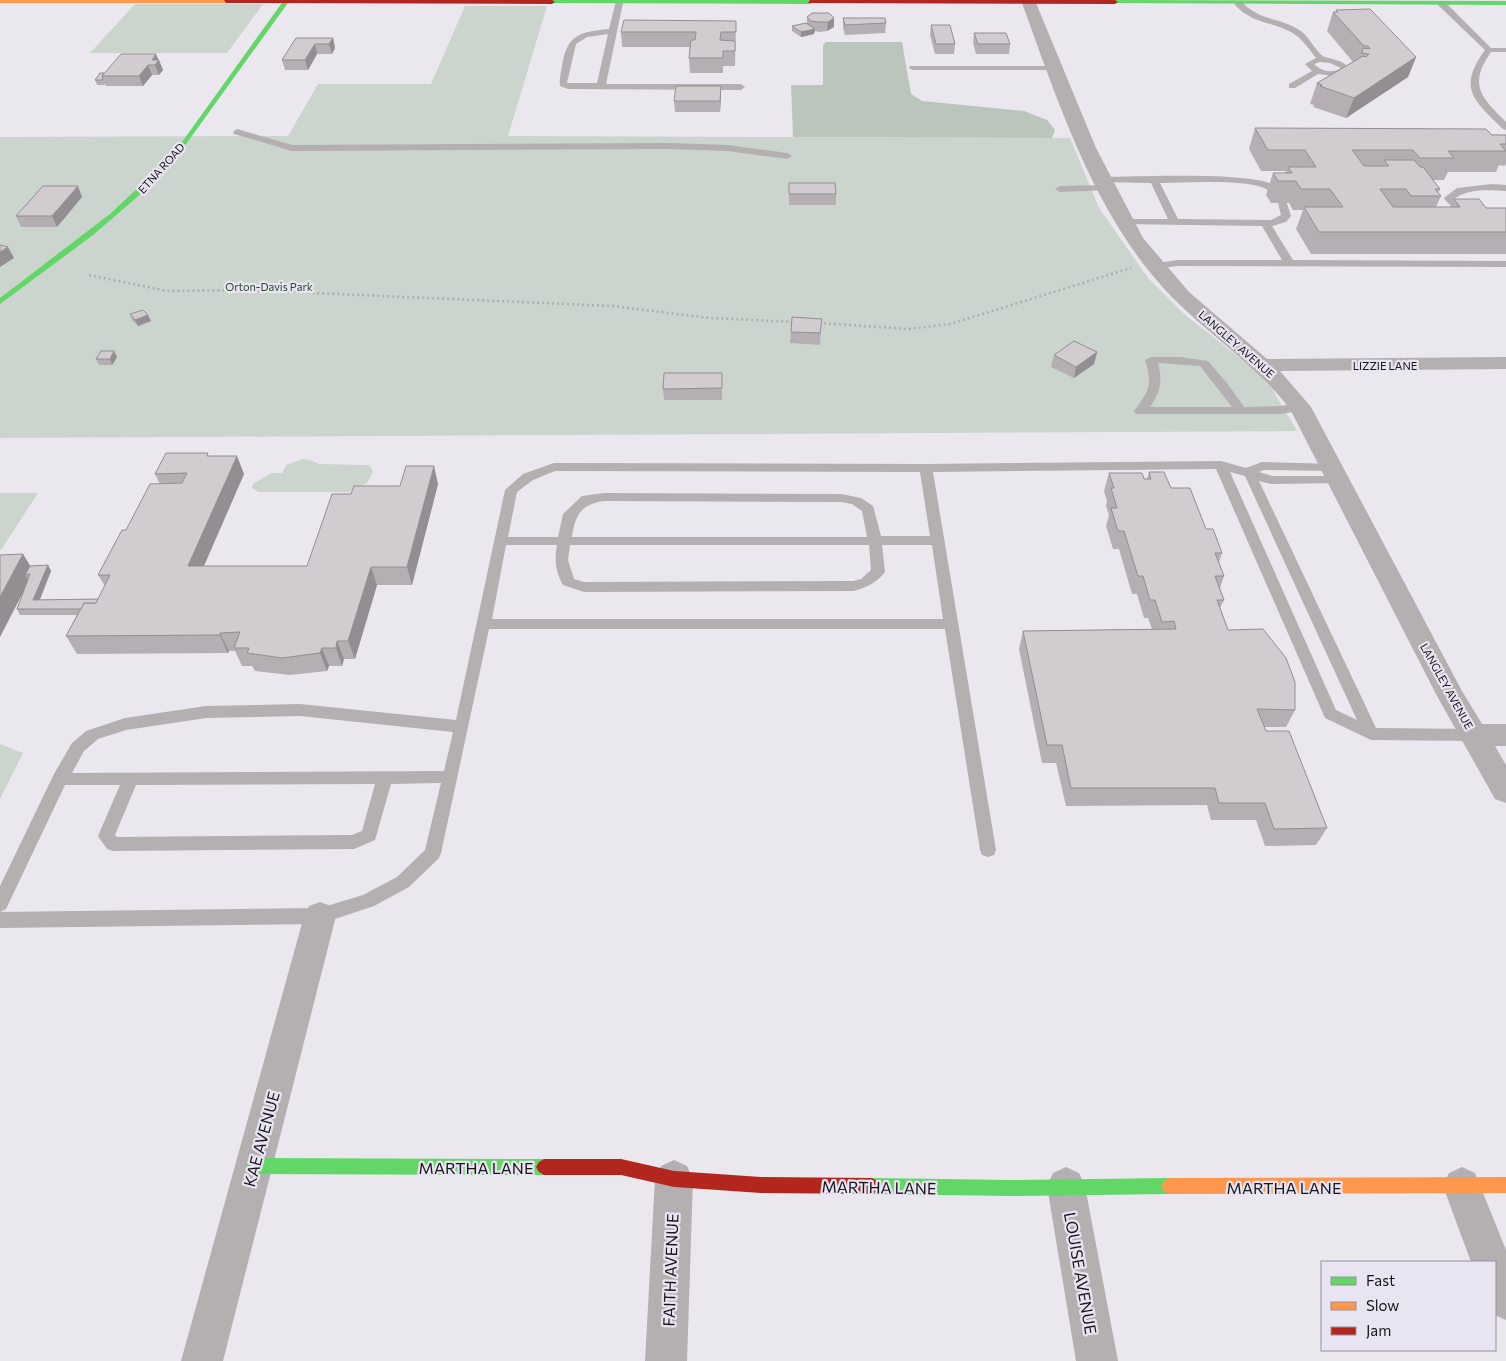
<svg xmlns="http://www.w3.org/2000/svg" width="1506" height="1361" font-family="Commissioner,sans-serif">
	<style>
		.green { fill: #ccd4ce }
		.forest { fill: #bac5bc }
		.lines { fill: none; stroke-linecap: round; stroke-linejoin: round }
		.path { stroke: #b1adb0; stroke-width: 2.5; stroke-dasharray: 2 3; stroke-linecap: butt }
		.lane { fill: #b4afb0; fill-rule: evenodd }
		.street { fill: #b4afb0; fill-rule: evenodd }
		.fast { fill: #63d668; fill-rule: evenodd }
		.slow { fill: #ff974d; fill-rule: evenodd }
		.jam { fill: #b3261e; fill-rule: evenodd }
		.wall { fill: #b5afb3 }
		.shaded-wall { fill: #938e92 }
		.building { fill: #d2cbd0; stroke: #938e92 }
		.labels { text-anchor: middle; dominant-baseline: central; stroke-width: 4.5; stroke-linejoin: round; paint-order: stroke }
		.far-street-label { font-size: 11px; fill: #161519; stroke: #e9e4f1 }
		.far-park-label { font-size: 11px; fill: #254928; stroke: #e9e4f1 }
		.near-street-label { font-size: 16px; fill: #161519; stroke: #e9e4f1 }
	</style>
	<rect width="100%" height="100%" fill="#eae7ee"/>
	<g class="green">
		<path d="M135,4H263L227,53H90Z"/>
		<path d="M465,6H547L508,136L1070,138L1099,208L1148,278L1184,314L1255,370L1272,389L1297,431L0,438V137L288,136L318,84H431Z"/>
		<path d="M303,459L310,460L319,464L367,465L370,466L373,472L367,483L349,492H259L252,488L253,484L271,473H282L286,465Z"/>
		<path d="M0,493H38L1,550H0Z"/>
		<path d="M0,744L23,753L0,799Z"/>
	</g>
	<path class="forest" d="M826,42H902L911,94L922,101L1024,111L1047,120L1055,130L1052,138L793,137L791,85H823V45Z"/>
	<g class="lines">
		<g class="path">
			<path d="M89,275L167,291L245,290L612,306L710,318L795,322"/>
			<path d="M819,323L908,329L950,324L1131,268"/>
		</g>
		<g class="lane">
			<path d="M616,1L623,3L606,84H741L745,87L741,90L568,89L560,86C559,80 561,73 562,66C567,34 580,32 609,29ZM608,34L597,83H567L576,44L587,37Z"/>
			<path d="M1235,1H1241C1261,23 1281,16 1302,32C1309,37 1318,55 1325,57C1335,60 1342,60 1349,68L1345,74L1333,76L1318,74L1295,88H1289V84L1312,71L1305,64L1316,58C1309,49 1302,38 1291,32C1270,21 1253,24 1235,5ZM1320,62L1330,63L1341,68C1332,74 1321,71 1314,64Z"/>
			<path d="M1438,1H1444L1491,48H1506V52H1491C1468,85 1481,97 1506,122V130L1503,129C1474,100 1457,89 1485,50L1438,5Z"/>
			<path d="M910,66H1054L1058,68L1054,70H913L909,68Z"/>
			<path d="M237,129L292,145L669,143L728,145L787,153L792,156L787,159L728,151L669,149L292,151L234,134L233,132Z"/>
			<path d="M1102,177C1132,177 1256,171 1275,186C1278,188 1280,192 1282,195L1280,197H1274C1272,195 1271,192 1269,191C1255,178 1181,183 1160,183L1178,219L1271,220L1281,215L1278,203L1280,201H1286L1291,216L1286,222L1272,226L1293,260L1506,261V267L1178,266L1155,269L1151,268L1150,266L1151,264L1178,260H1282L1262,226L1120,224L1119,222L1124,219H1168L1151,183L1099,182V178Z"/>
			<path d="M1492,184L1506,185V191C1489,190 1468,188 1454,199L1469,209L1506,210V216C1483,216 1459,219 1444,198L1457,188Z"/>
			<path d="M1106,185L1111,188L1109,190L1060,192L1055,189L1060,186Z"/>
			<path d="M1151,357H1180L1208,361L1227,383L1244,407L1280,406L1300,403L1306,407L1304,410L1280,414H1136L1134,411C1149,391 1153,385 1145,360ZM1158,363L1200,366L1232,407H1150C1160,393 1163,381 1158,363Z"/>
			<path d="M1221,461L1246,468L1262,462L1336,464L1338,467L1332,471L1264,470L1259,472L1272,476H1339L1345,480L1344,483L1271,484L1259,481L1376,728L1474,729L1480,731L1482,735L1480,739L1474,741L1371,740L1325,718L1216,469L933,472L996,850L994,855L988,857L982,855L980,850L945,629H489L441,853L439,858L409,887L374,906L320,924L0,928V912L320,908L363,895L397,877L425,850L441,783L391,784L375,840L354,849L113,851L107,849L98,836L120,785H65L6,909L0,912V886L54,774L72,743L86,731L125,718L206,706L300,704L456,720L505,490L523,474L554,463L926,464ZM555,471L920,472L930,536H881L873,506L861,498L841,494L604,493L582,496L563,514L558,537H508L517,492L533,480ZM1230,472L1245,476L1357,720L1336,710ZM604,501L841,502L852,504L862,511L867,537H572C575,515 581,504 604,501ZM506,545H557C554,560 556,573 563,585L584,592L854,591C866,587 877,583 885,572L882,545H932L943,619H492ZM570,545H869L871,570L861,579L853,581L584,582L574,579L568,560ZM300,716L453,732L444,771L72,773L84,751L98,739L126,730L206,718ZM375,784L362,831L352,835L117,837L115,835L136,785Z"/>
		</g>
		<g class="street">
			<path d="M1024,0H1034L1036,3L1096,148L1143,238L1189,292L1267,359L1506,357V369L1280,371L1311,407L1462,691L1482,724H1506V746H1495L1506,765V803L1495,799L1437,696L1290,409C1252,360 1199,329 1159,283C1091,205 1057,99 1022,3Z"/>
			<path d="M320,902L331,906L336,916L223,1361H181L304,916L309,906Z"/>
			<path d="M674,1160L687,1166L693,1179L687,1361H645L655,1179L661,1166Z"/>
			<path d="M1066,1167L1079,1173L1085,1186L1118,1361H1076L1047,1186L1053,1173Z"/>
			<path d="M1462,1167L1475,1173L1506,1250V1320L1495,1315V1262H1471L1443,1186L1449,1173Z"/>
		</g>
		<g class="fast">
			<path d="M284,0H290L176,158L136,198L93,235L0,304V298L110,214L172,156Z"/>
			<path d="M552,0H810L813,2L810,4L550,3Z"/>
			<path d="M1115,0L1506,1V5L1113,3Z"/>
			<path d="M254,1158L544,1159L549,1162L552,1167L549,1172L544,1175L254,1174L249,1171L246,1166L249,1161Z"/>
			<path d="M872,1178L1011,1180L1169,1178L1174,1181L1177,1186L1174,1191L1169,1194L1011,1196L872,1194L867,1191L864,1186L867,1181Z"/>
		</g>
		<g class="slow">
			<path d="M0,0H228L229,1L226,3H0Z"/>
			<path d="M1506,1177V1193L1169,1194L1164,1191L1161,1186L1164,1181L1169,1178Z"/>
		</g>
		<g class="jam">
			<path d="M224,0H552L555,2L552,4L226,3Z"/>
			<path d="M810,0H1115L1118,2L1115,4L808,3Z"/>
			<path d="M544,1159H621L674,1171L761,1177L872,1178L877,1181L880,1186L877,1191L872,1194L761,1193L674,1187L621,1175H544L539,1172L536,1167L539,1162Z"/>
		</g>
	</g>
	<g class="wall">
		<path d="M1336,10L1416,57L1408,77L1346,118L1313,107L1314,105L1310,104L1317,83L1353,62L1327,31L1333,12H1335Z"/>
		<path d="M829,13L834,27L827,31L819,32L815,31L814,34L801,37L792,31V26L807,23V17Z"/>
		<path d="M843,18L886,23L885,33L845,35L843,28Z"/>
		<path d="M736,21L735,66H723V73H690L689,58L690,47H622L621,32Z"/>
		<path d="M931,25L955,44L954,54H935L930,35Z"/>
		<path d="M974,33L1010,44L1009,54H976L973,43Z"/>
		<path d="M296,38H333L335,48L332,54H317L308,70H285L282,60Z"/>
		<path d="M158,60L163,70L159,75H152L143,86H106L105,84L104,85H97L95,80L104,73Z"/>
		<path d="M721,86L720,112H675L674,101Z"/>
		<path d="M1255,128L1506,135V163L1505,166L1499,165L1496,172H1448L1444,180H1433L1440,189L1438,193L1441,196L1436,207H1450L1454,199L1486,208H1506V254H1311L1296,229L1303,210H1293L1289,203H1271L1266,195L1273,173H1285L1286,171H1261L1249,149Z"/>
		<path d="M789,183L836,194V205H789Z"/>
		<path d="M82,197L57,227H21L16,216Z"/>
		<path d="M130,314L148,315L151,321L138,326L132,320Z"/>
		<path d="M821,331L820,345L790,343L791,332Z"/>
		<path d="M114,351L117,357L112,365H99L96,359Z"/>
		<path d="M1097,352L1094,364L1074,378L1051,367L1054,355Z"/>
		<path d="M722,373V400H664L663,389Z"/>
		<path d="M209,456L244,474L204,566H307L351,494L400,486L438,484L412,585H377L355,659H344L342,666H329L327,671L290,675L255,671L252,666H242L235,651H229L228,653L77,654L66,636L77,615H20L17,609L24,591L0,555L30,566L48,565L51,571L40,600L98,599L105,586L98,575L126,530L160,484L155,474Z"/>
		<path d="M1149,472L1171,488L1206,529L1222,553L1219,562L1224,576L1220,588L1224,600L1220,608L1228,630L1295,710L1286,727H1264L1266,731L1327,828L1316,845L1265,846L1256,820H1211L1207,805L1066,806L1056,763H1042L1019,649L1023,631L1152,629L1148,618H1144L1137,594H1132L1119,549H1113L1106,526L1109,515L1106,506L1107,501L1104,491L1109,473L1147,479Z"/>
	</g>
	<g class="shaded-wall">
		<path d="M834,18V27L827,31L828,22Z"/>
		<path d="M815,29L814,34L801,37V32Z"/>
		<path d="M333,38L335,48L332,54L329,44Z"/>
		<path d="M315,44L317,54L308,70L305,60Z"/>
		<path d="M156,54L159,61V60L163,70L159,75L155,65L152,60Z"/>
		<path d="M1416,57L1408,77L1346,118L1354,98Z"/>
		<path d="M148,65L152,75L143,86L139,76Z"/>
		<path d="M721,86V96L720,112V101Z"/>
		<path d="M78,186L82,197L57,227L52,216Z"/>
		<path d="M8,247L14,258L0,267V252Z"/>
		<path d="M148,315L151,321L138,326L135,320Z"/>
		<path d="M114,351L117,357L112,365L110,359Z"/>
		<path d="M1097,352L1094,364L1074,378L1076,367Z"/>
		<path d="M237,456L244,474L196,584L188,566Z"/>
		<path d="M434,466L438,484L412,585L407,567Z"/>
		<path d="M23,554L34,572L30,574L25,575L29,581L0,637V597Z"/>
		<path d="M48,565L51,571L37,606L33,600Z"/>
		<path d="M371,567L377,585L355,659L348,641Z"/>
		<path d="M220,633L229,651L228,653L220,635Z"/>
		<path d="M337,641L344,659L342,666L336,648Z"/>
		<path d="M322,648L329,666L327,671L320,653Z"/>
	</g>
	<g class="building">
		<path d="M1370,9L1416,57L1354,98L1320,86L1322,85L1317,83L1363,56L1366,57L1369,54L1362,53L1363,48L1370,49L1368,46H1364L1333,12H1338L1336,10Z"/>
		<path d="M812,13H829L834,18L828,22H819L811,21L807,17Z"/>
		<path d="M843,18H885L886,23L845,25Z"/>
		<path d="M624,20L736,21V32H721L720,40L735,41V51H723V58H689L691,40H695L696,32H621Z"/>
		<path d="M806,23L815,29L801,32L792,26Z"/>
		<path d="M931,25H950L955,44H936Z"/>
		<path d="M974,33H1006L1010,44H978Z"/>
		<path d="M296,38H333L329,44H315L305,60H282Z"/>
		<path d="M121,54H156L152,60H159L155,65H148L139,76H102Z"/>
		<path d="M100,73H104L102,76L103,79L102,80H95Z"/>
		<path d="M676,86H721L720,101H674Z"/>
		<path d="M1255,128L1486,129L1492,135H1506V144H1500L1506,151H1448L1454,158H1420L1413,150H1352L1364,166H1389L1384,160H1414L1420,167H1423L1440,189H1435L1441,196H1411L1406,189H1380L1393,207H1460L1454,199H1479L1486,208H1506V232H1319L1304,207H1343L1330,189H1301L1296,181H1278L1273,173H1292L1288,167H1316L1305,150H1268Z"/>
		<path d="M789,183H835L836,194H789Z"/>
		<path d="M43,186H78L52,216H16Z"/>
		<path d="M0,245L8,247L0,252Z"/>
		<path d="M143,310L148,315L135,320L130,314Z"/>
		<path d="M792,317L822,319L820,333L791,332Z"/>
		<path d="M1074,341L1097,352L1076,367L1054,355Z"/>
		<path d="M101,351H114L110,359H96Z"/>
		<path d="M664,373H722V388L663,389Z"/>
		<path d="M166,453H208L207,456H237L188,566H307L332,494H351L354,486H400L406,466H434L407,567H371L348,641H337L336,648H322L320,653L282,658L247,653L249,648H234L240,632L220,633V635L66,636L84,603H96L110,575H98L122,530H126L150,484L182,483L187,473L155,474Z"/>
		<path d="M1149,472H1164L1171,488H1190L1206,529H1213L1222,553H1215L1224,576H1215L1224,600H1217L1228,630L1263,629L1286,658L1295,682V710L1257,709L1266,731H1289L1327,828L1274,829L1265,803H1219L1215,788H1071L1062,745H1047L1023,631L1176,629L1174,621L1162,622L1155,600H1150L1143,576H1138L1124,531H1118L1111,508H1117L1111,488H1114L1109,473H1142L1144,479H1151Z"/>
		<path d="M23,554L0,597V555Z"/>
		<path d="M48,565L33,600L98,599L96,603H84L81,609H17L30,574L25,575L30,566Z"/>
	</g>
	<g class="labels">
		<g class="far-street-label">
			<text transform="translate(161 168) rotate(-48)">ETNA ROAD</text>
			<text transform="translate(1237 344) rotate(41)">LANGLEY AVENUE</text>
			<text x="1385" y="365">LIZZIE LANE</text>
			<text transform="translate(1447 686) rotate(61)">LANGLEY AVENUE</text>
		</g>
		<g class="far-park-label">
			<text x="269" y="286">Orton-Davis Park</text>
		</g>
		<g class="near-street-label">
			<text transform="translate(261 1139) rotate(-75)">KAE AVENUE</text>
			<text x="476" y="1167">MARTHA LANE</text>
			<text transform="translate(879 1187) rotate(1)">MARTHA LANE</text>
			<text x="1284" y="1187">MARTHA LANE</text>
			<text transform="translate(670 1270) rotate(-88)">FAITH AVENUE</text>
			<text transform="translate(1081 1273) rotate(80)">LOUISE AVENUE</text>
		</g>
	</g>
	<rect x="1321" y="1261" width="175" height="90" fill="#e9e4f1" stroke="#95919b"/>
	<rect x="1331" y="1277" width="25" height="8" fill="#63d668" stroke="#95919b"/>
	<text x="1366" y="1286" font-size="15" fill="#161519">Fast</text>
	<rect x="1331" y="1302" width="25" height="8" fill="#ff974d" stroke="#95919b"/>
	<text x="1366" y="1311" font-size="15" fill="#161519">Slow</text>
	<rect x="1331" y="1327" width="25" height="8" fill="#b3261e" stroke="#95919b"/>
	<text x="1366" y="1336" font-size="15" fill="#161519">Jam</text>
</svg>
